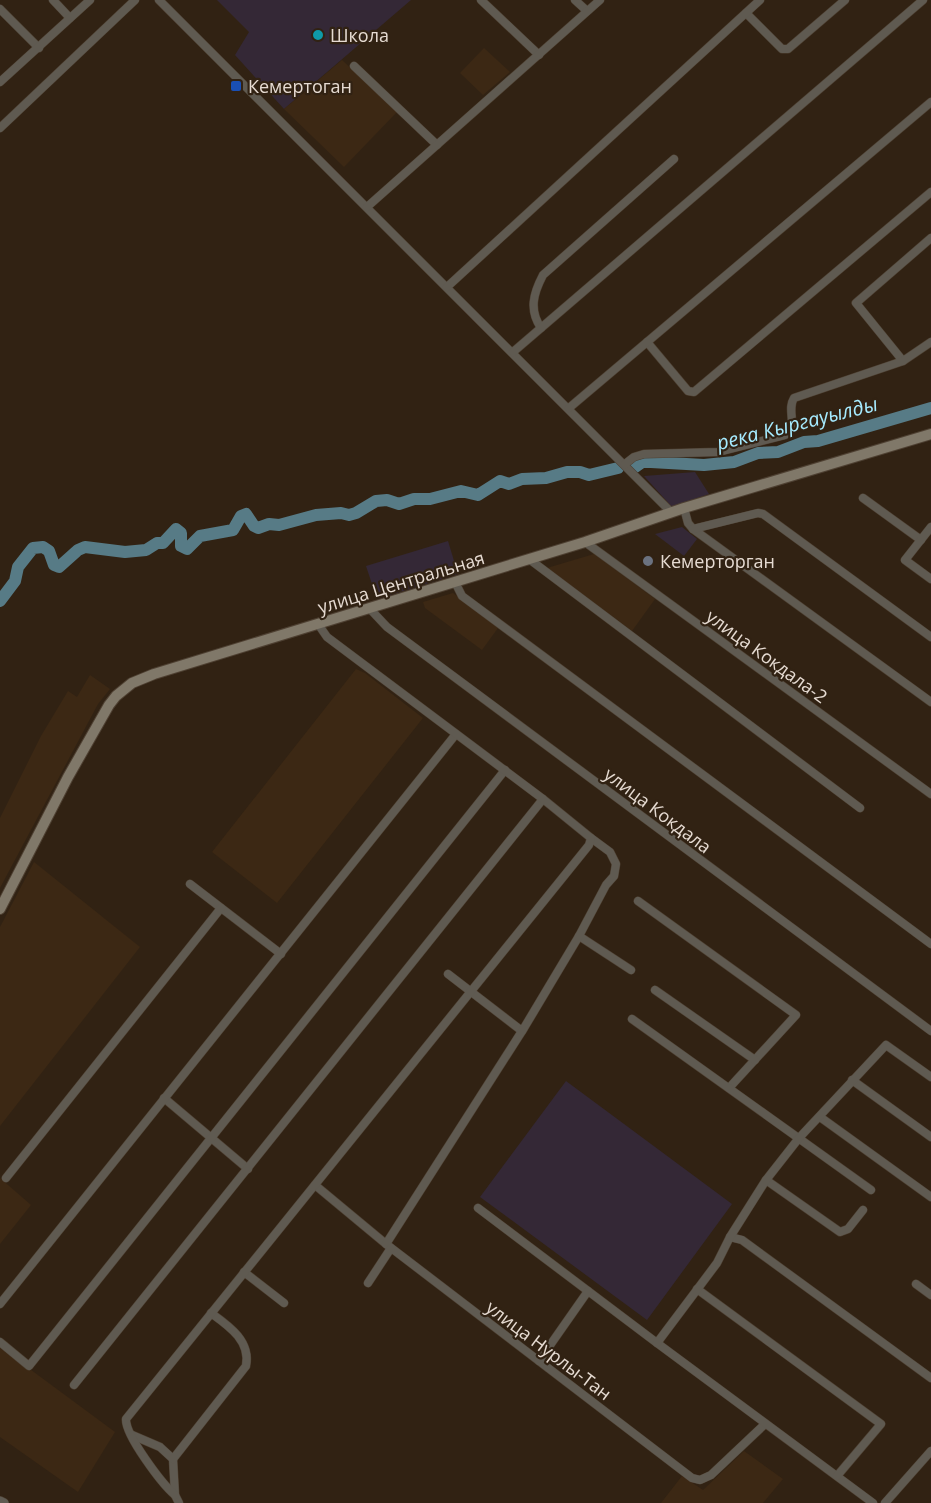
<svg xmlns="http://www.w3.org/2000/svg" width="931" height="1503" font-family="'Open Sans',sans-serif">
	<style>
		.commercial { fill: #342836 }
		.built { fill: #3c2814 }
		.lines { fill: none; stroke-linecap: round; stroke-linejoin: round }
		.river { stroke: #577b86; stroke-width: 12 }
		.minor-casing { stroke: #4e4032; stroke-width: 9 }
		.tertiary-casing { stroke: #4e4032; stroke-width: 10 }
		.secondary-casing { stroke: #4e4032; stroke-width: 12 }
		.minor { stroke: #5f5a51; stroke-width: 8 }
		.tertiary { stroke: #5f5a51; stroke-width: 9 }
		.secondary { stroke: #807869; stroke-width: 10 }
		.culture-dot { fill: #0f9aa8; stroke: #312213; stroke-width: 2 }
		.transit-dot { fill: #1a4fb4; stroke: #312213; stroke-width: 2 }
		.worship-dot { fill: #6b7280; stroke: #312213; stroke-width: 2 }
		.labels { text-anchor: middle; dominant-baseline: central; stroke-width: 4.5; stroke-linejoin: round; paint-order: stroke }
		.poi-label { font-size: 18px; fill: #e6dbd2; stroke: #312213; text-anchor: start }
		.street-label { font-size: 18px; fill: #e6dbd2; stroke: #312213 }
		.water-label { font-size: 20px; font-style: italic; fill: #a6ebff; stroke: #312213 }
	</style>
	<rect width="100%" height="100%" fill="#312213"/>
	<g class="commercial">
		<path d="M217,0H411L284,109L235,55L249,32Z"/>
		<path d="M695,472L709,494L672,507L644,476Z"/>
		<path d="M682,527L697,539L684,556L655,534Z"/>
		<path d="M448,541L458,574L377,599L366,566Z"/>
		<path d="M566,1081L732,1204L647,1320L480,1197Z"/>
	</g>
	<g class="built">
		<path d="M484,48L510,72L483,95L460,73Z"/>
		<path d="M342,60L397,112L344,167L284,109Z"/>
		<path d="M594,554L655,599L632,631L547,568Z"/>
		<path d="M453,593L498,628L482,650L425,608L423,602Z"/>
		<path d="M356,669L365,673L423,718L277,903L212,852Z"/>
		<path d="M90,675L110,689L98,704L0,888V818L41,736L68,691L77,697Z"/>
		<path d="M34,862L140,947L0,1126V927Z"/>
		<path d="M0,1178L31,1205L0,1244Z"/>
		<path d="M0,1347L115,1432L78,1492L0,1437Z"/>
		<path d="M744,1451L783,1479L763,1503H661L682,1476L703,1490Z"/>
	</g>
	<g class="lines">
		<g class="river">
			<path d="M635,467L642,462H651L704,465L734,462L758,453L778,452L804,442L818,441L931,408"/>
			<path d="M0,601L15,581L18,567L33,548L43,547L49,551L54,565L59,567L78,550L85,547L125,552L146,550L157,543H163L176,529L181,533V546L187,549L200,536L233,530L241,516L246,514L254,526L258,528L269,524L279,525L316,515L341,513L349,515L356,513L376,501L387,500L399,504L414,499H430L461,491L478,495L500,481L509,484L522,479L546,478L567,472H580L589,475L618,468"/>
		</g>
		<defs>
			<g id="minor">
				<path d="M53,0L70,18"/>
				<path d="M159,0L671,512"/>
				<path d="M481,0L539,55"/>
				<path d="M575,0L587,11"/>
				<path d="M0,9L39,48"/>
				<path d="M746,13L782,49H788L845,0"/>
				<path d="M354,66L437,145"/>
				<path d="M0,82L90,0"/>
				<path d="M0,128L135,0"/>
				<path d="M367,207L600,0"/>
				<path d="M447,287L760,0"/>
				<path d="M541,328C529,310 533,294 543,275L674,159"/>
				<path d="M647,342L688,391L694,392L931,192"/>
				<path d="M513,352L923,0"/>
				<path d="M903,361L856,303L931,238"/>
				<path d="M569,408L931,102"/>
				<path d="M625,464L634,457L644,454L718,452L785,435C799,425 786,411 794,398L903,361L931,342"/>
				<path d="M863,498L921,540"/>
				<path d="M684,508L688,523L693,529L931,702"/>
				<path d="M931,527L905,560L931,579"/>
				<path d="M693,529L758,513L763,514L931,637"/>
				<path d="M585,542L931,794"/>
				<path d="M529,559L860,808"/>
				<path d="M455,582L462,596L931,944"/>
				<path d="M370,609L387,627L931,1031"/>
				<path d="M190,884L281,954"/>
				<path d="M638,901L796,1015L729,1088"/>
				<path d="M579,936L631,970"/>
				<path d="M448,974L522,1031"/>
				<path d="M655,990L755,1060"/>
				<path d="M632,1019L871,1190"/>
				<path d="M852,1080L931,1137"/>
				<path d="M164,1098L248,1169"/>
				<path d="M820,1117L931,1197"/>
				<path d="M6,1178L221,908"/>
				<path d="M766,1180L840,1232L848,1229L863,1210"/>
				<path d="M315,1185L386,1244L692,1478L700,1480L711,1475L765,1424"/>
				<path d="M478,1208L657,1343L873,1503"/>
				<path d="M730,1237L742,1240L931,1378"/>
				<path d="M386,1244L524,1028L579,936L606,885L614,876L616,864L610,852L591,838"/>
				<path d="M244,1272L284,1303"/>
				<path d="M368,1283L391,1248"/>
				<path d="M916,1284L931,1295"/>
				<path d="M697,1289L881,1424L837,1476"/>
				<path d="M0,1304L456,734"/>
				<path d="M0,1342L29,1366L505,770"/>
				<path d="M657,1343L717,1263L730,1237L766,1180L799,1138L886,1045L931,1077"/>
				<path d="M539,1361L588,1291"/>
				<path d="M74,1385L543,799"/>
				<path d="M132,1435L160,1447L173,1459L175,1495L179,1503"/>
				<path d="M173,1459L246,1366C251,1341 229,1326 211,1313"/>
				<path d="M175,1495C162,1484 125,1435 126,1419L589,845L591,838L543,799L327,637L318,624"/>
				<path d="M885,1503L931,1451"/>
			</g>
			<path id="tertiary" d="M0,1501L4,1503"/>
			<path id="secondary" d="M0,909L68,777L109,705L116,696L132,683L154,674L585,542L684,508L931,434"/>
		</defs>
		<use href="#minor" class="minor-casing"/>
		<use href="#tertiary" class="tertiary-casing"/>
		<use href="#secondary" class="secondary-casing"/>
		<use href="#minor" class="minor"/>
		<use href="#tertiary" class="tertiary"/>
		<use href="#secondary" class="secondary"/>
	</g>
	<circle class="culture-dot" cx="318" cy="35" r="6"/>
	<rect class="transit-dot" x="230" y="80" width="12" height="12" rx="3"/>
	<circle class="worship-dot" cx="648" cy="561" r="6"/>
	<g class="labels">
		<g class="poi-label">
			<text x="330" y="35">Школа</text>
			<text x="248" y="86">Кемертоган</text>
			<text x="660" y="561">Кемерторган</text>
		</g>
		<g class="street-label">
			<text transform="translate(401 582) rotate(-17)">улица Центральная</text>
			<text transform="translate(767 656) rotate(36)">улица Кокдала-2</text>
			<text transform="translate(658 810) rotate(37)">улица Кокдала</text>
			<text transform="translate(549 1350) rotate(37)">улица Нурлы-Тан</text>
		</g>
		<g class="water-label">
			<text transform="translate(797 423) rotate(-14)">река Кыргауылды</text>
		</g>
	</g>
</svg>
